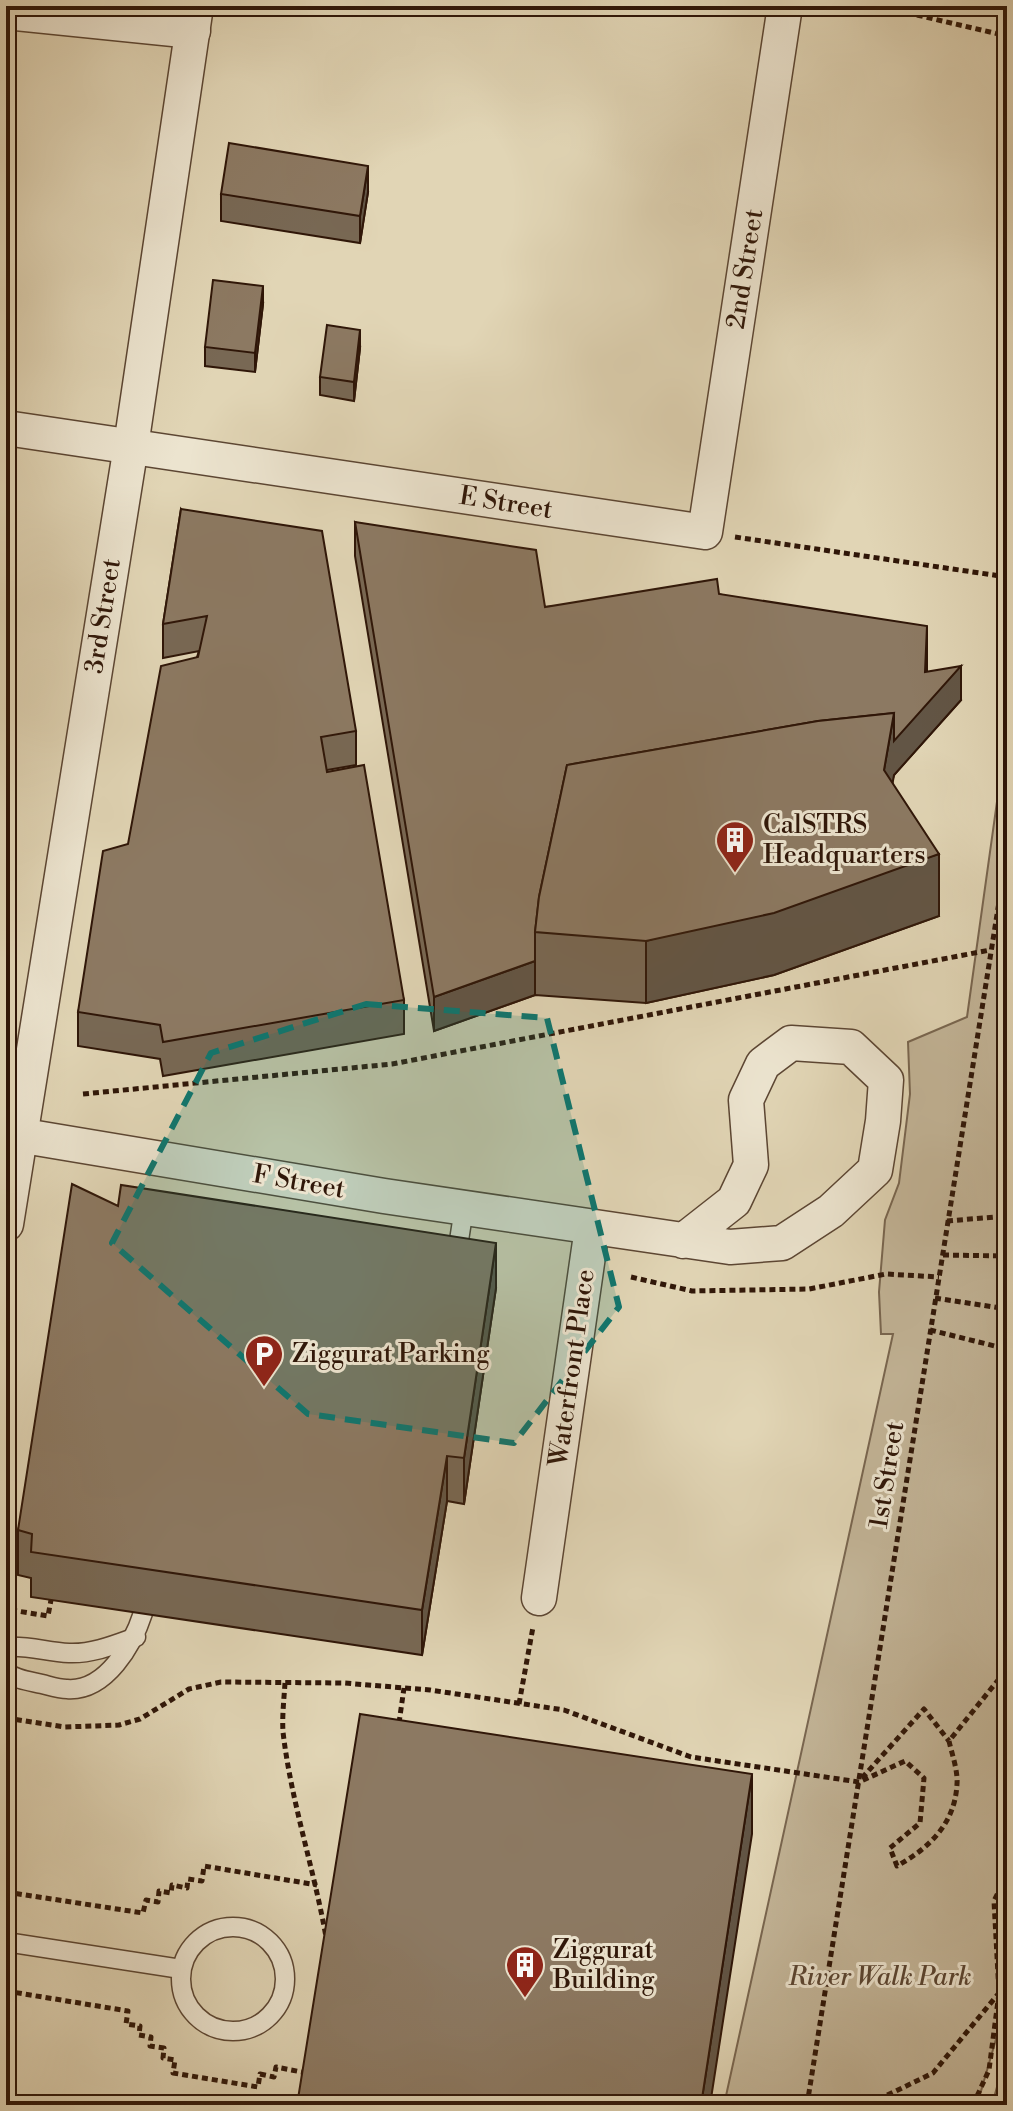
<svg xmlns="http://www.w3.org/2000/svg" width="1013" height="2111" font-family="'Libre Bodoni',serif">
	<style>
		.green { fill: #c3b598; stroke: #796650; stroke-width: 2 }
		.water { fill: #a4947a; stroke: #75624c; stroke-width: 2 }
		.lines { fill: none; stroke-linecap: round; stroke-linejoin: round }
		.service-casing { stroke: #5c4633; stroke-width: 21 }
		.minor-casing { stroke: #5c4633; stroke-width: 37 }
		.path { stroke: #2f1608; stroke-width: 5; stroke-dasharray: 6 4; stroke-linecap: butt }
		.service { stroke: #ece4cf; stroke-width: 18 }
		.minor { stroke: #ece4cf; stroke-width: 34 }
		.wall { fill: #786854; stroke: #2f1608; stroke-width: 2 }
		.shaded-wall { fill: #625545; stroke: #2f1608; stroke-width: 2 }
		.building { fill: #8c7962; stroke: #2f1608; stroke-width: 2 }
		.marked { fill: #0f766e; fill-opacity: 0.2; stroke: #0f766e; stroke-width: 6; stroke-dasharray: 16 10; stroke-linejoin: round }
		.labels { text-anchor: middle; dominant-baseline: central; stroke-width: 6; stroke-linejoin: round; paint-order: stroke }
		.street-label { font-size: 26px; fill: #2f1608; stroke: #ece4cf }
		.poi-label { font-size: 26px; fill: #2f1608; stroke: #ece4cf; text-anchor: start }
		.park-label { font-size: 26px; font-style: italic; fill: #5b4633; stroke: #ece4cf }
	</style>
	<rect width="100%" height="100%" fill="#e1d5b5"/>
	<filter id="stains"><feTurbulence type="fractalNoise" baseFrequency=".0025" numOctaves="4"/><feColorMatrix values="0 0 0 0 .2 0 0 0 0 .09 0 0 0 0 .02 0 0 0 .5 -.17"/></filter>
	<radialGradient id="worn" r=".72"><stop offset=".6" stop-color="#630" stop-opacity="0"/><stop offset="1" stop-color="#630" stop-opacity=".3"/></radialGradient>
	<path class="green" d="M1007,730V2001L977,2105H724L893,1334H881L879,1292L885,1220L899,1183L910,1094L908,1042L967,1017Z"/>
	<path class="water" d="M1007,2051V2105H992Z"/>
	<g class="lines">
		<defs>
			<g id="service">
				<path d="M456,1260L464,1208"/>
				<path d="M6,1647C28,1645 47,1652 69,1653C92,1654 114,1645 136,1637"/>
				<path d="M6,1672C17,1680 29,1681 42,1684C50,1686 59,1689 67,1689C106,1692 133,1644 143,1613"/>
				<circle cx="233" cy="1979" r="52"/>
				<path d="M6,1942L181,1969"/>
			</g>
			<g id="minor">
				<path d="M6,12L193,31"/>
				<path d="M6,428L705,532L785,6"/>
				<path d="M6,1133L384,1196L730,1247L782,1243L831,1211L875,1170L883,1121L886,1080L851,1047L791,1043L763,1064L746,1100L751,1165L734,1201L683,1241"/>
				<path d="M6,1224L131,446L196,6"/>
				<path d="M539,1598L592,1228"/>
			</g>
		</defs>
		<use href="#service" class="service-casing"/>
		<use href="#minor" class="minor-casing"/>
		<g class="path">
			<path d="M878,6L1007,36"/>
			<path d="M735,537L1007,577"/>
			<path d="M83,1094L392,1064L990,950"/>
			<path d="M947,1221L1007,1216"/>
			<path d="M943,1255L1007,1256"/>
			<path d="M631,1277L692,1291L809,1289L886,1274L939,1277"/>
			<path d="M935,1298L1007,1309"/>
			<path d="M930,1330L1007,1349"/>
			<path d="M11,1610L48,1616L51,1600"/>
			<path d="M285,1683C284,1699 282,1716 283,1732C291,1801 314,1869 326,1937"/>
			<path d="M519,1704L533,1627"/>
			<path d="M6,1718L65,1727L119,1725L140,1719L189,1689L221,1682L344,1683L430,1690L564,1710L691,1757L859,1782L905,1761L924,1778L920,1823L890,1848L897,1866C929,1848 955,1824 957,1784C958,1771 952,1754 949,1741L1007,1669"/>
			<path d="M399,1723L404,1688"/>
			<path d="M862,1778L924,1709L949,1741"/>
			<path d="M6,1892L143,1913L146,1900L158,1902L159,1891L171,1893L172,1885L187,1888L188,1879L202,1881L204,1866L317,1885"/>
			<path d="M6,1991L128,2011L126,2024L140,2026L139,2035L151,2037L150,2046L164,2048L163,2058L175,2060L173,2073L258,2087L260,2074L274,2077L276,2067L307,2073"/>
			<path d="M809,2098L873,2102L933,2073L999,1993"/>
			<path d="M807,2105L1007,852"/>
			<path d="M973,2105L989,2070L999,1993L994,1901L1007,1874"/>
		</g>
		<use href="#service" class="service"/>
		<use href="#minor" class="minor"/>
	</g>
	<g class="wall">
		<path d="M368,192L360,243L221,221V194Z"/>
		<path d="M263,304L255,372L205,366V347Z"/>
		<path d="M360,348L354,401L320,395V377Z"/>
		<path d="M181,509L356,731V765L327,770L404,1000V1034L163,1076L160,1059L78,1046V1012L199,651L163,658V624Z"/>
		<path d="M355,522L545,607L719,594L927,660V672L961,700L894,775L892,782L939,916L774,975L646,1003L535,995L434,1031L355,556Z"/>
		<path d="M118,1206L496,1288L464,1504L447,1501L422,1655L31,1597V1578L18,1575V1530Z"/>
	</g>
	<g class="shaded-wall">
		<path d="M368,166V192L360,243V216Z"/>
		<path d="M263,286V304L255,372V353Z"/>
		<path d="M360,330V348L354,401V382Z"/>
		<path d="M927,626V660L925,706V672Z"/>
		<path d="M961,666V700L894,775L884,832V770L894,713Z"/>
		<path d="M939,854V916L774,975L646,1003V941Z"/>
		<path d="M535,961V995L434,1031V997Z"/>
		<path d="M496,1243V1288L464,1504V1458Z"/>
		<path d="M447,1456V1501L422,1655V1610Z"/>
		<path d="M752,1774V1834L710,2105H701Z"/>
	</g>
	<g class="building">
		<path d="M229,143L368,166L360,216L221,194Z"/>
		<path d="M213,280L263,286L255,353L205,347Z"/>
		<path d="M327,325L360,330L354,382L320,377Z"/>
		<path d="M181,509L322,531L356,731L321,737L327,772L364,765L404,1000L163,1042L160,1025L78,1012L103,851L128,844L161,666L198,657L207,616L163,624Z"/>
		<path d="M355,522L536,550L545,607L717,579L719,594L927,626L925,672L961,666L894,741V713L818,721L567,765L539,897L535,932V961L434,997Z"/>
		<path d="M894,713L884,770L939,854L774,913L646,941L535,932L539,897L567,765L818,721Z"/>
		<path d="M72,1184L118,1206L121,1185L496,1243L464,1458L447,1456L422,1610L31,1552L32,1534L18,1530Z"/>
		<path d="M360,1714L752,1774L701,2105H297Z"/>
	</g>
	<path class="marked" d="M366,1004L547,1018L619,1307L514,1443L308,1414L112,1243L211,1053Z"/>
	<defs>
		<symbol id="building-pin" viewBox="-11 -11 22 30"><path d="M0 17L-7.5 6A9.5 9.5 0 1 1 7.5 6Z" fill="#8f2418" stroke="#ece4cf"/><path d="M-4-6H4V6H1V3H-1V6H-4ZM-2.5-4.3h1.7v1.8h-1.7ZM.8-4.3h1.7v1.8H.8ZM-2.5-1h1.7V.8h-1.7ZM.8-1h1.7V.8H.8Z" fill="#fff"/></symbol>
		<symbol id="parking-pin" viewBox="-11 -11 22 30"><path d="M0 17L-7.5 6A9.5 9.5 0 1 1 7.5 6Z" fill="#8f2418" stroke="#ece4cf"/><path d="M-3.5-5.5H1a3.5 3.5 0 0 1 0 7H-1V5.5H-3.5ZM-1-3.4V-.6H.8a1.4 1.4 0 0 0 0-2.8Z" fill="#fff"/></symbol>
	</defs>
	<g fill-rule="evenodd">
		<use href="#building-pin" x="713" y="818" width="44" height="60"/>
		<use href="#parking-pin" x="242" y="1332" width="44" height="60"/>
		<use href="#building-pin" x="503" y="1943" width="44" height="60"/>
	</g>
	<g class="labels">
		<g class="street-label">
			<text transform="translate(745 269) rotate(-81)">2nd Street</text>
			<text transform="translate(506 503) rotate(9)">E Street</text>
			<text transform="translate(103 616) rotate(-81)">3rd Street</text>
			<text transform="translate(299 1182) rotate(10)">F Street</text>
			<text transform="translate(572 1368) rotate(-82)">Waterfront Place</text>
			<text transform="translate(887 1475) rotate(-81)">1st Street</text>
		</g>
		<g class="poi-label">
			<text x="763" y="825">CalSTRS<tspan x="763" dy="30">Headquarters</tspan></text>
			<text x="292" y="1354">Ziggurat Parking</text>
			<text x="553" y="1950">Ziggurat<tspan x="553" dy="30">Building</tspan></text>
		</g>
		<g class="park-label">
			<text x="880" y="1977">River Walk Park</text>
		</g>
	</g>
	<rect width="1013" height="2111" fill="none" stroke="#e1d5b5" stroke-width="32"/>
	<rect x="8" y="8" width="997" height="2095" fill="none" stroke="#2f1608" stroke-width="4"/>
	<rect x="16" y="16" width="981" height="2079" fill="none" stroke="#2f1608" stroke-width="2"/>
	<rect width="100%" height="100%" filter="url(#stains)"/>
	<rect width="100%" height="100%" fill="url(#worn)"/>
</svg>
